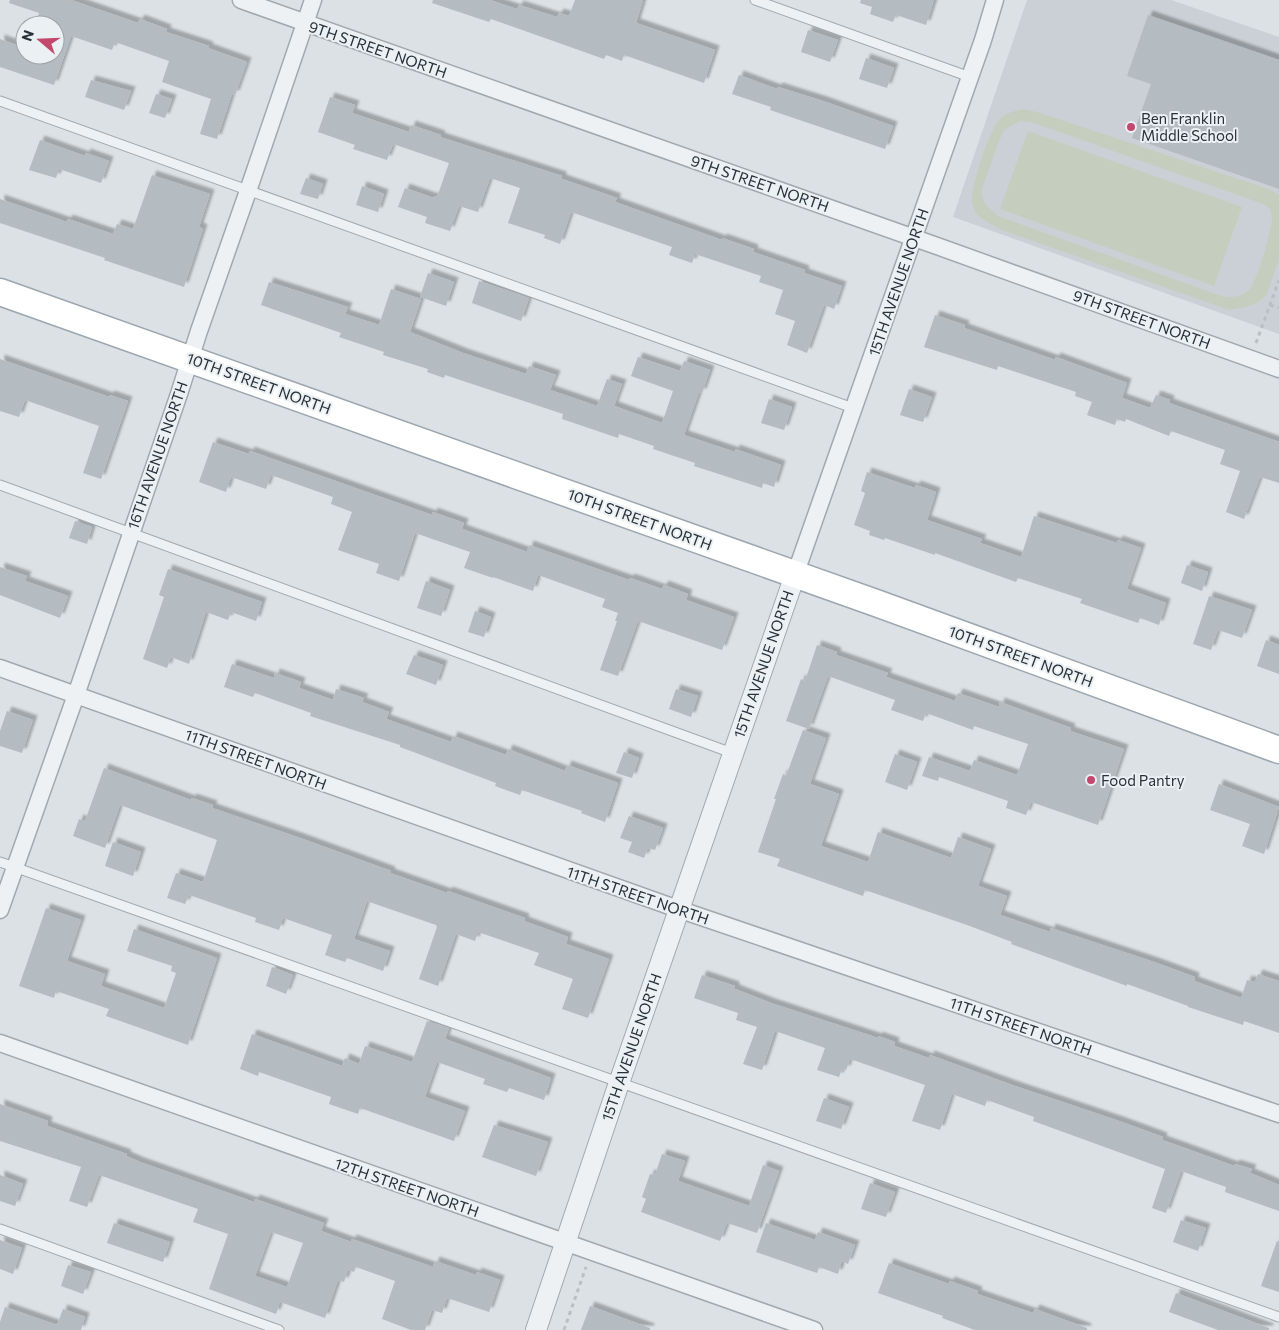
<svg xmlns="http://www.w3.org/2000/svg" width="1279" height="1330" font-family="Commissioner,sans-serif">
	<style>
		.built { fill: #cad0d6 }
		.green { fill: #c5cebe; fill-rule: evenodd }
		.building { fill: #b4bbc1; fill-rule: evenodd; filter: url(#shadow) }
		.lines { fill: none; stroke-linecap: round; stroke-linejoin: round }
		.service-casing { stroke: #a2a9ae; stroke-width: 11 }
		.minor-casing { stroke: #a2a9ae; stroke-width: 19 }
		.tertiary-casing { stroke: #a2a9ae; stroke-width: 22 }
		.primary-casing { stroke: #9ca7b0; stroke-width: 29 }
		.path { stroke: #babfc4; stroke-width: 3; stroke-dasharray: 4 4; stroke-linecap: butt }
		.service { stroke: #eef1f4; stroke-width: 9 }
		.minor { stroke: #eef1f4; stroke-width: 16 }
		.tertiary { stroke: #eef1f4; stroke-width: 20 }
		.primary { stroke: #fff; stroke-width: 26 }
		.poi-dot { fill: #c4476e; stroke: #ebf0f3; stroke-width: 2 }
		.labels { text-anchor: middle; dominant-baseline: central; stroke-width: 4; stroke-linejoin: round; paint-order: stroke }
		.street-label { font-size: 15px; fill: #27313a; stroke: #ebf0f3 }
		.poi-label { font-size: 15px; fill: #27313a; stroke: #ebf0f3; text-anchor: start }
	</style>
	<defs>
		<filter id="shadow"><feDropShadow dx="4.5" dy="-4.5" stdDeviation="1" flood-color="#0004"/></filter>
	</defs>
	<rect width="100%" height="100%" fill="#dce1e5"/>
	<path class="built" d="M1027,0H1171L1279,37V334L953,217Z"/>
	<g class="green">
		<path d="M1023,109L1037,112L1271,190L1279,195V259L1266,296L1258,302L1246,307L1229,310L1002,230C993,225 983,221 976,213C974,210 972,204 972,199C972,184 990,126 1002,117C1008,112 1016,111 1023,109ZM1020,121L1031,122L1263,204C1268,207 1271,209 1272,216C1273,226 1257,282 1249,290C1243,297 1233,297 1224,297L998,216L985,204L981,192L999,141L1004,130Z"/>
		<path d="M1028,131L1242,207L1214,286L1000,209Z"/>
	</g>
	<g class="building">
		<path d="M10,0H71L138,23L140,19L167,29L166,32L209,46L208,48L247,62L235,95L232,94L217,139L200,134L211,99L162,82L169,61L115,42L112,50L71,36L54,85L0,67V39L25,48V55H55V25H35L39,13L9,3Z"/>
		<path d="M433,0H490L517,9L519,5L557,17L559,13L569,16L575,0H643L636,23L715,50L704,83L624,55L622,61L606,55L604,59L491,19L489,22L432,3Z"/>
		<path d="M861,0H934L926,25L896,15L893,22L870,14L872,7L860,3Z"/>
		<path d="M1148,15L1279,60V189L1132,138L1151,84L1127,76Z"/>
		<path d="M808,30L838,40L830,62L801,52Z"/>
		<path d="M866,58L894,68L887,88L859,79Z"/>
		<path d="M739,75L777,89L778,87L823,101L893,126L885,149L770,110L771,107L732,94Z"/>
		<path d="M91,80L131,91L124,110L85,97Z"/>
		<path d="M156,94L172,99L165,118L149,113Z"/>
		<path d="M330,97L355,105L352,113L409,132L411,125L441,135L440,137L562,176V179L617,198L615,202L722,240V238L754,249L753,252L805,270L804,273L842,286L834,309L824,305L807,353L787,345L795,321L775,314L783,290L759,282L761,276L695,254L692,263L669,255L672,247L571,212L560,244L544,238L545,235L508,223L520,188L490,178L478,212L459,206L450,231L425,223L427,217L398,207L405,188L434,198V196L437,197L449,163L393,144L387,160L353,149L355,145L318,132Z"/>
		<path d="M40,140L85,156L86,153L109,161L101,183L59,169L56,178L29,170Z"/>
		<path d="M152,175L210,194L199,227L203,229L184,287L104,260L105,258L0,223V199L67,222L68,219L113,234L117,224L133,229Z"/>
		<path d="M306,178L323,184L318,199L300,194Z"/>
		<path d="M362,186L384,194L378,212L356,205Z"/>
		<path d="M428,273L454,282L446,306L420,297Z"/>
		<path d="M479,281L529,298L521,321L472,303Z"/>
		<path d="M269,282L348,307L345,314L379,325L391,289L421,299L410,332L463,353L526,374L529,366L556,375L550,390L597,406L607,379L622,384L614,406L662,423L673,391L631,376L638,357L680,371L684,361L710,370L702,393L699,392L684,435L735,452V449L781,465L774,487L763,483L762,488L694,466L695,463L653,449L654,446L619,434L618,438L562,419L563,414L445,375L444,378L427,372L428,369L383,355L384,352L339,337L341,333L261,305Z"/>
		<path d="M935,315L965,325L964,328L1055,360L1056,357L1127,383L1122,398L1150,408L1156,395L1170,400L1169,403L1279,442V483L1260,477L1244,519L1226,512L1240,471L1220,464L1225,450L1171,431L1169,436L1126,419L1125,422L1117,419L1115,425L1087,415L1092,402L1075,396L1076,392L998,366L997,370L924,347Z"/>
		<path d="M0,359L109,397L110,395L128,401L101,479L83,473L99,426L25,400L19,417L0,411Z"/>
		<path d="M909,389L932,397L923,422L900,415Z"/>
		<path d="M769,399L792,407L784,430L761,423Z"/>
		<path d="M213,442L249,454L250,451L432,515L433,512L464,523L462,529L527,552L529,545L629,580L630,578L662,589L664,585L688,594L686,600L734,617L722,650L638,621L618,676L600,670L617,621H615L618,613L602,607L605,599L538,575L533,591L493,577V578L464,568L470,552L415,533L399,581L376,573L379,564L338,550L352,512L331,504L333,497L271,475L266,489L231,477L226,492L199,482Z"/>
		<path d="M867,472L915,488L916,485L936,492L927,520L982,539L980,543L1021,557L1034,516L1117,543L1118,540L1141,548L1127,589L1166,603L1159,625L1140,618L1138,623L1080,603L1082,599L1018,578L1016,582L935,553V555L885,538L884,540L869,535L870,531L854,525L865,493L861,491Z"/>
		<path d="M75,521L92,527L87,544L69,538Z"/>
		<path d="M1187,565L1208,572L1202,591L1181,583Z"/>
		<path d="M0,567L27,576L25,581L68,596L60,618L0,595Z"/>
		<path d="M168,569L262,602L256,621L231,612L228,620L206,612L189,664L171,657L167,668L143,659L164,597L159,595Z"/>
		<path d="M426,581L450,590L441,616L417,608Z"/>
		<path d="M1209,596L1252,610L1242,638L1218,630L1211,650L1193,644Z"/>
		<path d="M475,611L491,617L484,637L468,632Z"/>
		<path d="M1266,640L1279,645V674L1257,666Z"/>
		<path d="M817,645L837,652L836,655L888,673L886,677L955,701L958,693L999,707L1000,702L1071,728L1070,731L1124,749L1098,825L1031,802L1026,815L1006,808L1008,801L939,777L938,781L922,776L929,757L970,771L974,760L1017,775L1028,744L974,726L973,730L926,713L923,721L891,710L895,700L828,676L809,729L786,721L801,679L805,681Z"/>
		<path d="M414,655L443,665L436,685L406,674Z"/>
		<path d="M232,664L274,678L275,673L301,682L299,688L333,700L336,689L364,698L362,702L389,712L386,719L451,742L453,736L506,755L508,749L565,771L567,765L618,783L605,822L581,813L582,811L522,790L520,795L495,786L496,783L400,747V745L310,716L311,713L255,693L253,697L224,687Z"/>
		<path d="M676,689L698,696L691,717L669,709Z"/>
		<path d="M7,711L33,720L22,753L0,746V731Z"/>
		<path d="M803,730L826,738L810,784L839,794L821,846L868,862L878,832L951,858L958,837L991,849L978,886L1007,896L1000,915L1050,932L1051,928L1154,962L1195,977L1194,981L1241,998L1247,980L1255,982L1258,974L1279,981V1033L1244,1021L1243,1025L1188,1007V1006L1127,984V986L1011,944L1012,942L967,925L865,890L863,896L777,866L780,859L758,852L776,799H774L783,774L786,776Z"/>
		<path d="M624,752L639,758L632,778L616,773Z"/>
		<path d="M895,754L917,762L907,790L885,782Z"/>
		<path d="M104,768L191,800L192,798L213,805L212,808L300,838L391,871L390,873L447,893L448,891L525,918L524,921L568,937L566,944L609,959L588,1018L562,1009L573,979L534,965L539,953L478,932L475,941L456,934L438,986L419,979L437,927L436,925L378,905L367,901L354,939L390,951L383,971L347,958L345,962L325,955L332,935L283,918L279,930L255,922L256,918L189,895L185,904L167,898L176,873L203,882L217,840L120,805L105,848L73,836L79,819L85,821Z"/>
		<path d="M1219,784L1279,807L1264,854L1242,846L1250,824L1210,810Z"/>
		<path d="M629,816L663,828L655,850L648,848L644,858L628,852L632,842L620,838Z"/>
		<path d="M113,842L141,852L133,876L105,866Z"/>
		<path d="M46,908L81,920L67,961L105,974L101,986L164,1008L176,973L171,971L172,966L127,951L134,929L217,958L188,1045L106,1016L109,1009L56,991L54,998L19,986Z"/>
		<path d="M272,967L293,975L286,994L266,986Z"/>
		<path d="M702,975L735,986V989L771,1003L878,1038V1036L895,1042L894,1046L929,1058L930,1055L1012,1085L1119,1121L1163,1137L1162,1140L1182,1147L1234,1166L1235,1164L1252,1169L1250,1173L1279,1185V1211L1225,1192L1226,1187L1181,1171L1166,1213L1152,1208L1165,1169L1033,1121L1034,1117L987,1100L985,1106L952,1094L940,1130L912,1121L925,1085L850,1059L846,1070L842,1069L839,1077L817,1070L825,1048L775,1031L762,1070L743,1064L757,1027L736,1020L738,1013L694,998Z"/>
		<path d="M427,1021L449,1028L445,1039L551,1078L544,1100L509,1088L507,1092L483,1084L485,1079L437,1062L425,1097L465,1111L454,1141L360,1108L358,1114L329,1104L331,1097L259,1072L258,1076L240,1069L252,1034L342,1066L345,1058L359,1064L365,1046L412,1062Z"/>
		<path d="M824,1098L849,1107L841,1129L816,1121Z"/>
		<path d="M0,1104L48,1121L47,1126L127,1154L126,1156L140,1162L254,1202L255,1199L324,1223L321,1231L351,1242L352,1239L433,1267L435,1261L476,1275L477,1272L500,1280L489,1312L447,1298L442,1313L432,1310L425,1330H411L382,1319L395,1281L356,1267L354,1272L348,1270L344,1282L338,1280L325,1318L280,1302L276,1314L209,1289L228,1234L193,1222L198,1209L99,1175L87,1207L69,1201L81,1167L0,1141ZM271,1232L303,1243L287,1287L255,1276Z"/>
		<path d="M494,1125L548,1142L536,1176L482,1157Z"/>
		<path d="M662,1154L685,1161L678,1181L749,1206L763,1165L779,1171L757,1233L727,1223L720,1241L641,1212L646,1199L642,1197L650,1174L655,1175Z"/>
		<path d="M0,1175L23,1184L15,1206L0,1201Z"/>
		<path d="M870,1183L895,1192L886,1217L861,1209Z"/>
		<path d="M1181,1220L1206,1228L1198,1251L1173,1242Z"/>
		<path d="M114,1223L170,1242L163,1262L107,1243Z"/>
		<path d="M766,1223L815,1240L818,1232L855,1245L848,1264L842,1261L838,1274L819,1267L817,1273L756,1252Z"/>
		<path d="M0,1240L22,1248L13,1274L0,1269Z"/>
		<path d="M1277,1241L1279,1242V1292L1261,1286Z"/>
		<path d="M889,1263L949,1284L950,1281L978,1291L977,1294L1033,1313L1035,1309L1087,1328V1330H975L942,1318L943,1316L878,1293Z"/>
		<path d="M68,1265L91,1272L83,1294L61,1286Z"/>
		<path d="M1176,1293L1269,1328V1330H1218L1169,1312Z"/>
		<path d="M590,1306L650,1328V1330H581Z"/>
		<path d="M5,1307L57,1325L63,1309L85,1317L81,1330H0V1322Z"/>
	</g>
	<g class="lines">
		<defs>
			<g id="service">
				<path d="M755,0L970,77"/>
				<path d="M0,101L853,408"/>
				<path d="M0,485L732,753"/>
				<path d="M0,862L1279,1317"/>
				<path d="M0,1229L279,1330"/>
			</g>
			<g id="minor">
				<path d="M241,0L937,246L1279,369"/>
				<path d="M795,575L983,40L995,0"/>
				<path d="M0,668L678,909L1279,1114"/>
				<path d="M0,910L76,695L179,394L199,331L248,191L313,0"/>
				<path d="M0,1043L814,1330"/>
			</g>
			<path id="tertiary" d="M536,1330L619,1083L795,575"/>
			<path id="primary" d="M0,292L876,603L1279,750"/>
		</defs>
		<use href="#service" class="service-casing"/>
		<use href="#minor" class="minor-casing"/>
		<use href="#tertiary" class="tertiary-casing"/>
		<use href="#primary" class="primary-casing"/>
		<g class="path">
			<path d="M1270,305L1279,308"/>
			<path d="M1256,343L1279,280"/>
			<path d="M564,1330L586,1267"/>
		</g>
		<use href="#service" class="service"/>
		<use href="#minor" class="minor"/>
		<use href="#tertiary" class="tertiary"/>
		<use href="#primary" class="primary"/>
	</g>
	<g class="poi-dot">
		<circle cx="1131" cy="127" r="5"/>
		<circle cx="1091" cy="780" r="5"/>
	</g>
	<g class="labels">
		<g class="street-label">
			<text transform="translate(378 49) rotate(19)">9TH STREET NORTH</text>
			<text transform="translate(760 183) rotate(19)">9TH STREET NORTH</text>
			<text transform="translate(898 282) rotate(-71)">15TH AVENUE NORTH</text>
			<text transform="translate(1142 319) rotate(20)">9TH STREET NORTH</text>
			<text transform="translate(259 383) rotate(20)">10TH STREET NORTH</text>
			<text transform="translate(157 455) rotate(-71)">16TH AVENUE NORTH</text>
			<text transform="translate(640 519) rotate(20)">10TH STREET NORTH</text>
			<text transform="translate(1021 656) rotate(20)">10TH STREET NORTH</text>
			<text transform="translate(763 664) rotate(-71)">15TH AVENUE NORTH</text>
			<text transform="translate(256 759) rotate(20)">11TH STREET NORTH</text>
			<text transform="translate(638 895) rotate(19)">11TH STREET NORTH</text>
			<text transform="translate(1021 1026) rotate(19)">11TH STREET NORTH</text>
			<text transform="translate(631 1047) rotate(-71)">15TH AVENUE NORTH</text>
			<text transform="translate(407 1187) rotate(19)">12TH STREET NORTH</text>
		</g>
		<g class="poi-label">
			<text x="1141" y="118">Ben Franklin<tspan x="1141" dy="17">Middle School</tspan></text>
			<text x="1101" y="780">Food Pantry</text>
		</g>
	</g>
	<g transform="translate(40 40) rotate(289)"><circle r="24" fill="#ebf0f3" stroke="#9da4a9"/>
	<path d="M0-4L9 19L0 12L-9 19Z" fill="#c4476e"/>
	<text y="-8" font-size="14" font-weight="bold" text-anchor="middle" fill="#27313a">N</text>
	</g>
</svg>
